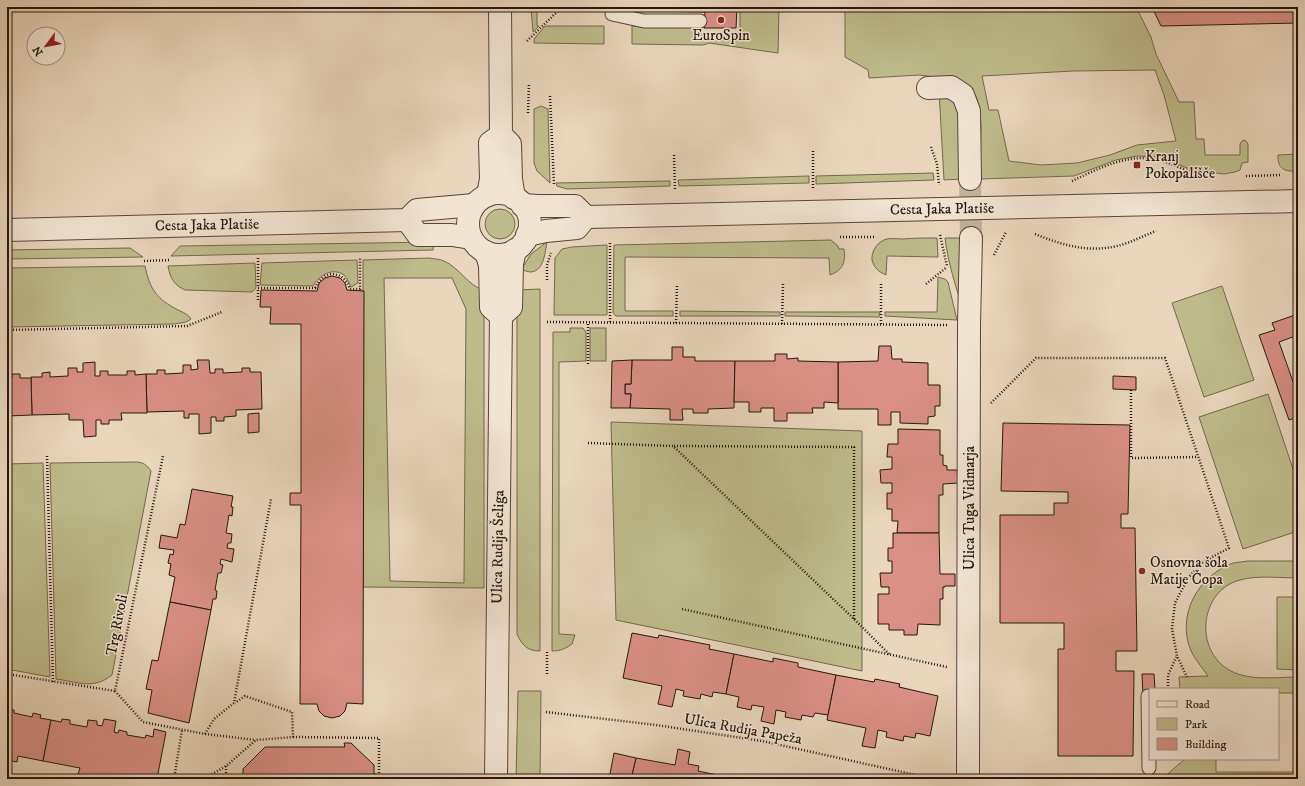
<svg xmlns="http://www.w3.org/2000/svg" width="1305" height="786" font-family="'IM FELL DW Pica',serif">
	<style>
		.green { fill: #bebc8b; stroke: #72694d; fill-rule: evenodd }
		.building { fill: #da9086; stroke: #26160f }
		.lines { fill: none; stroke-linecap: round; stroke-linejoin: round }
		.street-tunnel { stroke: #c2b099; stroke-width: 22; stroke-dasharray: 22 11; stroke-linecap: butt }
		.lane-casing { stroke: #57463a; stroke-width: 15 }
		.street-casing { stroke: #57463a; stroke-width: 24 }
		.path { stroke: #26160f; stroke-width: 2.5; stroke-dasharray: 1 2; stroke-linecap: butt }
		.lane { stroke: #f1e4d3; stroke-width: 13 }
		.street { stroke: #f1e4d3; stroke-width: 22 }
		.poi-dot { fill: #8f2418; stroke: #f1e4d3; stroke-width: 1.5 }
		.labels { text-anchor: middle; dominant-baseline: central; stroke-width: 3; stroke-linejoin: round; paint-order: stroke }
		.poi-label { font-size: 15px; fill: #26160f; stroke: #f1e4d3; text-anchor: start }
		.street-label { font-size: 15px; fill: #26160f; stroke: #f1e4d3 }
	</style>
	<rect width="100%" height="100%" fill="#e9d6bc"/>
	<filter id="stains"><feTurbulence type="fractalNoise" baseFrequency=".005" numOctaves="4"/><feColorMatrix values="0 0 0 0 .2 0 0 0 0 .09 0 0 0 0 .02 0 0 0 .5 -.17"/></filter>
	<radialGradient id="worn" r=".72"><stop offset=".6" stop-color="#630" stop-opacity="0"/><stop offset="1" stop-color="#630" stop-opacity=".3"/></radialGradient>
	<g class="green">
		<path d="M531,7H537V26H539L533,32Z"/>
		<path d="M771,7H779L778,53L709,43L703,45L632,44V26L700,27V33H740V10L769,11Z"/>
		<path d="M845,7H1136L1151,37L1156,54L1179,102H1194L1196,139H1204L1205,155H1240V144L1242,141L1245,140L1248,144V162L1242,163L1240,170L1235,172L1224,174L1192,170L1160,157L1137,156L1116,160L1074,176L980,179L981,124L979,107L976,96L965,86L943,78L919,75L869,78L868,70L845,57ZM1155,70L1164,95L1176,141L1137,145L1110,155L1077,163L1041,165L1009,161L998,110H989L982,76L1073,71Z"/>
		<path d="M545,26H604V44L534,43V39Z"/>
		<path d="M939,91L958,100L962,179L944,180Z"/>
		<path d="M541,106L548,109L550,183L537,171L534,163V109Z"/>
		<path d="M1298,154V171C1285,172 1277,169 1278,155Z"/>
		<path d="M933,173L934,180L816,184V176Z"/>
		<path d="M809,176V183L679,186L678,180Z"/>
		<path d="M670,181V186L567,189L557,186L556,183Z"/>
		<circle cx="500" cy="224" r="15"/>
		<path d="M937,238L938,257L887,256L886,275C879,272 874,268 872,260C871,251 878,241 887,239C892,238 898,239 903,239C914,238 926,238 937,238Z"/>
		<path d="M945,238H963V310C956,287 948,263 945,238Z"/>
		<path d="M831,240L838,246L839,249H844C846,262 843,270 830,275L829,258L625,257V311H673V316H616L613,313L614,245Z"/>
		<path d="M434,242L433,250L171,256L180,246Z"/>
		<path d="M547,242C545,252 544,271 531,272C528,272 524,270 521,270L531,254Z"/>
		<path d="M607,245V315H554L555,258L562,249L572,247Z"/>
		<path d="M130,248L143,257L7,259V250Z"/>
		<path d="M429,258C434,259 440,259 444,261C460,268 468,286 484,290V588L363,587V260ZM384,278H452L466,309L464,583L390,581Z"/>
		<path d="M357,260L358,283L351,287C349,283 347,278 344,275C333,267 319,275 313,286L260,285L262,263Z"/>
		<path d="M255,263L256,288L252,292L185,290C174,285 170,278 168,266Z"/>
		<path d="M145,266C150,290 157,299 178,310C184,313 188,314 191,319C186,323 180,323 174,324L7,327V268Z"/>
		<path d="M938,277L945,279L948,282L957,320L885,316V312H937Z"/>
		<path d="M1222,286L1254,380L1204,397L1172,303Z"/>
		<path d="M540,289V651C527,651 522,645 517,634V290Z"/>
		<path d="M680,311L780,312V316H680Z"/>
		<path d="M785,312H880L879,317L785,316Z"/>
		<path d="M570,328H583L586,332V361L559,362V634L575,635L572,644C565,649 560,651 552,651L553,332H570Z"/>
		<rect x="590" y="328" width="16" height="33"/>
		<path d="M1268,394L1298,484V531L1243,549L1199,417Z"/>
		<path d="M611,422L862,431V671L616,620Z"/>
		<path d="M135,462C143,462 147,465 151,471L112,675C93,690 78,682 56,679L50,463Z"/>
		<path d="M43,463L50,677L7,669V464Z"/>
		<path d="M1248,561H1298V578C1281,578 1256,575 1240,580C1201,590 1194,646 1226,668C1246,682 1275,677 1298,677V693H1278V689H1180L1179,677L1208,676C1203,668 1195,660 1191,651C1176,615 1198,576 1233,563C1238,562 1243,562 1248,561Z"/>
		<path d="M1277,597H1298V670L1277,669Z"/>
		<path d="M518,691H541L540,779H516Z"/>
		<path d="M1185,759H1216V772H1298V778H1163Z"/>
	</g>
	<g class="building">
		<path d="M648,7H745V9L737,8L736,28H704L705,12L648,11Z"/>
		<path d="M1152,7H1298V23L1161,26Z"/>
		<path d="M332,276L340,278L345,283L347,290L364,291L363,704L347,703L345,711L340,716L332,718L324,716L319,711L317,704H300L301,505H290V493H301V324H270L271,307H260L261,290L317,291L319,283L325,278Z"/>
		<path d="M1298,314V335L1279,342L1298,396V417L1289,420L1259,335L1275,330L1272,323Z"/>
		<path d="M879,346H891L892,359H902V362L928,363V385H940V406H935V416L928,417V424L900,423V412H891V425H878V409H838V362L878,361Z"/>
		<path d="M672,347H683V357H695V361H735L734,408L708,409V413H693V409H682L683,420H670V409L630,408L631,394H625V384H631L632,360H672Z"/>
		<path d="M775,354H787V359L798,358V361L838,362V403L824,402V408H812L813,413H787V421H774V408H761V412H749V402H734L735,361H775Z"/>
		<path d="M197,360H209L210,373H215V369H223V373L242,372V368H250V372H261L262,409L236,410V416L224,417V421H216V417H211V433L199,434V414H189V418H184V411L147,412L146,374H157V370H165V374L183,373V365H191V370L198,369Z"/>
		<path d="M632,360L631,384H625V394H631L630,408H611L612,361Z"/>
		<path d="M95,362V376H100V371H108V375H127V371H135V375L146,374L147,413H121L122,420H109V424H101V420H96V436L84,437L83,420H69V414L32,415L31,377H42V373L50,372V377L68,376V368H77V372H83V363Z"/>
		<path d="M12,374H20V378H31L32,415L7,416V378H12Z"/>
		<path d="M1113,376L1136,377V390L1113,389Z"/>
		<path d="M259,413V432L248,433V414Z"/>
		<path d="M1003,423L1130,425L1128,514H1121V528H1135L1137,651H1116V671H1134L1133,756H1058V649H1064V623H1000V515H1054V503H1068V492L1001,491Z"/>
		<path d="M898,429L940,430V455H943V465L947,466V470H957L958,483L943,484V495H939V533H897L898,521H892V509H887V493H892V483H881L880,470L892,469V457H887L888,444H898Z"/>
		<path d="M192,489L233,496L231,507H233L232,516L229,515L226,533L232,534L231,543H228L227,548L234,549L232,562L221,559L220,564L223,565L221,573H218L215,590L217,591L216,599H213L211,610L170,602L175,577L169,575L171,564L168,563L170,554L173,555L174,550L159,548L161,535L177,538L180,524L185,525Z"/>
		<path d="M893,533H939L940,574H955V586H945V587H943V599H940V625L918,624L917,635H904V630H889V624H878V594H889V587H881L880,573H892V561H888V548H893Z"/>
		<path d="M170,602L211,610L189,723L148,713L152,690L146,689L152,660L158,661Z"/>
		<path d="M632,633L658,638L659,635L710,645L709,649L734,654L726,694L713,692L712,697L701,694L700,699L683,696L684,691L676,689L672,707L658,704L662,686L623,678Z"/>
		<path d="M734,654L773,662V658L798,663V667L836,675L828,715L815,713L813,717L802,715L801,720L785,717L786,712L776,710L774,724L761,721L764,707L752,705L751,710L737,707L739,697L726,694Z"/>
		<path d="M1142,674H1154L1155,689H1150V696H1143Z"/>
		<path d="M836,675L874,682L875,679L900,684L899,687L938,696L930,736L916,733L915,738L904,736L903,741L886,737L887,732L878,730L875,748L862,746L866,728L827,720Z"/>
		<path d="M7,709L14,710V713L32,717L33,713L41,715L40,718L51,720L43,761L18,756L17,762L7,760Z"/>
		<path d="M62,719L70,720V724L87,727L88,720L97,721V725L102,726L104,719L116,721L114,732L118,733L119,730L127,732V735L145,738L146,735L153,737L154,729L166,732L157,779L131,778V779H92L93,777L78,774L80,768L43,761L51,720L61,722Z"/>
		<path d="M344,743H351L374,765V774H377V779H243V769L265,747H345Z"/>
		<path d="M678,749L690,752L688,764L699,766L698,771L737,779H631L636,758L675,765Z"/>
		<path d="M614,753L636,758L631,779H609Z"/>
	</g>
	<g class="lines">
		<path class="street-tunnel" d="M970,179L971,238"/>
		<defs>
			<g id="lane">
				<path d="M612,14L644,21H700"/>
				<path d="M1148,696L1149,768"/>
			</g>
			<g id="street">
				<path d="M500,7L501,135L510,144L511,179L514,198"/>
				<path d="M928,88L951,87L963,95L969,111L970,179"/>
				<circle cx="499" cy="224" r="31"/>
				<path d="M488,195L491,179L490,143L501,135"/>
				<path d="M522,205L538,206H575L586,217L1298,201"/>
				<path d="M407,220L418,235H452L471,238"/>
				<path d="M7,230L407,220L417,210L474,205"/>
				<path d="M527,235L546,231L577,228L586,217"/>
				<path d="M486,252L490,265L491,307L501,316L496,779"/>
				<path d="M501,316L511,307L512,264L515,250"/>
				<path d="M968,779L969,325L971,238"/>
			</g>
		</defs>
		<use href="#lane" class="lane-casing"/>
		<use href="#street" class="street-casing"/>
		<g class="path">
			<path d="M527,41L562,7"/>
			<path d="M550,96L554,185"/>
			<path d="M528,113L529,83"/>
			<path d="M931,147L937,164L939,185"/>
			<path d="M813,151V188"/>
			<path d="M674,155L675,190"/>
			<path d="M1246,176L1281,175"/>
			<path d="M1072,181C1100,168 1131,151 1163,161C1173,165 1184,169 1194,173"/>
			<path d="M1035,234C1062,245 1088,253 1117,246C1130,243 1143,236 1156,231"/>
			<path d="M940,235L947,266"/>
			<path d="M840,237H874"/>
			<path d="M994,255L1006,232"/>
			<path d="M258,258V288H317"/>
			<path d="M144,261L170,260"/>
			<path d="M547,280V265L551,253"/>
			<path d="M881,284V325"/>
			<path d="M926,284L947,267"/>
			<path d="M315,288C323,270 343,269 350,289H360V257"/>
			<path d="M258,300V288"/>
			<path d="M547,322L947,325"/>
			<path d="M610,322V241"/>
			<path d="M676,323L677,284"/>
			<path d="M782,324L783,284"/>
			<path d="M7,330L187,326L222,312"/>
			<path d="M588,364V322"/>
			<path d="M1131,390V458L1198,457"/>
			<path d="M991,403L1036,358H1165L1229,548L1203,562L1188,578L1175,603L1172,629L1177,656L1187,677"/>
			<path d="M588,443L673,446L854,619L889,654"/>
			<path d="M674,446L854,447V619"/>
			<path d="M47,456L53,682"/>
			<path d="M682,609L947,667"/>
			<path d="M547,652V674"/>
			<path d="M7,674L115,691L163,456"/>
			<path d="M1168,689V675L1177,656"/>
			<path d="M115,691L143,722L205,734L256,740"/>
			<path d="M546,712L656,725L762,741L934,779"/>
			<path d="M205,734L214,719L234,703L271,499"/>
			<path d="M293,737L379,738V779"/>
			<path d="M174,779L182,730"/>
			<path d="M204,779L226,766L256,740L293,737L292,712L245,696L235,703"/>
			<path d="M226,779V766"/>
		</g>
		<use href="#lane" class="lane"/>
		<use href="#street" class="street"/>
	</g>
	<g class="poi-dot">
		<circle cx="721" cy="20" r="4"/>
		<rect x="1133" y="161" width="8" height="8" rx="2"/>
		<circle cx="1142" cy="571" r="4"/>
	</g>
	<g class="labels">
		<g class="poi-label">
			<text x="721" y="35" text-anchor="middle">EuroSpin</text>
			<text x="1145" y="156">Kranj<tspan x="1145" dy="17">Pokopališče</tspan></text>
			<text x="1150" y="562">Osnovna šola<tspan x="1150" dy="17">Matije Čopa</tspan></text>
		</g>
		<g class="street-label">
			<text transform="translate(942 209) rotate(-1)">Cesta Jaka Platiše</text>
			<text transform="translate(207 225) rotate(-1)">Cesta Jaka Platiše</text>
			<text transform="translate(969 508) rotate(-90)">Ulica Tuga Vidmarja</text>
			<text transform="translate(498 547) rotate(-89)">Ulica Rudija Šeliga</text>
			<text transform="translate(117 625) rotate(-79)">Trg Rivoli</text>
			<text transform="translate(743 729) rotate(10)">Ulica Rudija Papeža</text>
		</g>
	</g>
	<rect width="1305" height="786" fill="none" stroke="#e9d6bc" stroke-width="24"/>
	<rect x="8" y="8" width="1289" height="770" fill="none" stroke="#26160f" stroke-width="2"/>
	<rect x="12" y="12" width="1281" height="762" fill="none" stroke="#26160f"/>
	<rect x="1149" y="688" width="130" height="72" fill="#f1e4d3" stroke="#a09285"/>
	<rect x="1157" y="701" width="20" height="6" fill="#f1e4d3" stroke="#a09285"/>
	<text x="1185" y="708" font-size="12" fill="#26160f">Road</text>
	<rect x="1157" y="718" width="20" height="12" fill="#bebc8b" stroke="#a09285"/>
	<text x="1185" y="728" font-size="12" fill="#26160f">Park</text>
	<rect x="1157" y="738" width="20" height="12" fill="#da9086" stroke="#a09285"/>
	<text x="1185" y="748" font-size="12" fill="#26160f">Building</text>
	<g transform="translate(46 46) rotate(238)"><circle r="19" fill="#f1e4d3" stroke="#a09285"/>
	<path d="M0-3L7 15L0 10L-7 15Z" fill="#8f2418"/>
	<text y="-6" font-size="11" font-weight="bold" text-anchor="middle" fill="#26160f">N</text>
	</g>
	<rect width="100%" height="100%" filter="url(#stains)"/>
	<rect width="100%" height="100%" fill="url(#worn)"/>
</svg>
